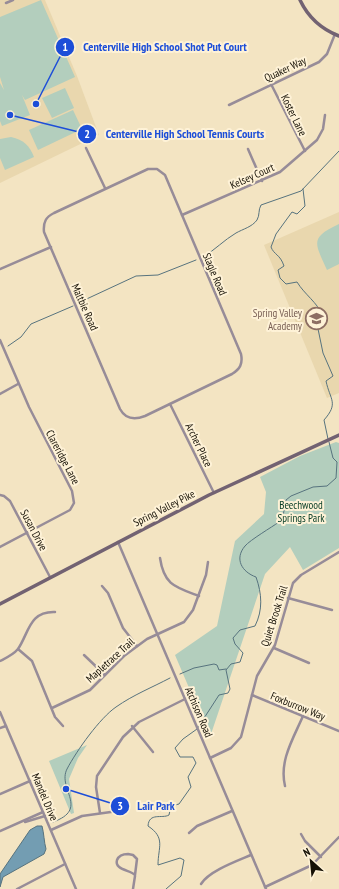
<svg xmlns="http://www.w3.org/2000/svg" width="339" height="889" font-family="'PT Sans Narrow',sans-serif">
	<style>
		.built { fill: #e9d7ae }
		.green { fill: #b3cebd }
		.water { fill: #739db2; stroke: #57737e }
		.lines { fill: none; stroke-linecap: round; stroke-linejoin: round }
		.stream { stroke: #57737e; stroke-width: 1 }
		.street { stroke: #978c98; stroke-width: 2.5 }
		.secondary { stroke: #726272; stroke-width: 3.5 }
		.labels { text-anchor: middle; dominant-baseline: central; stroke-width: 4; stroke-linejoin: round; paint-order: stroke }
		.street-label { font-size: 11px; fill: #161106; stroke: #fef2d7 }
		.education-label { font-size: 11px; fill: #785e54; stroke: #fef2d7; text-anchor: end }
		.park-label { font-size: 11px; fill: #053c24; stroke: #fef2d7 }
		.leader { fill: none; stroke: #1d4ed8; stroke-width: 1.5 }
		.callout-dot { fill: #1d4ed8; stroke: #fef2d7; stroke-width: 1.5 }
		.mark-label { font-size: 12px; text-anchor: middle; font-weight: bold; fill: #fff }
		.callout-label { font-size: 12px; text-anchor: middle; font-weight: bold; fill: #1d4ed8; stroke: #fef2d7; stroke-width: 4; stroke-linejoin: round; paint-order: stroke }
	</style>
	<rect width="100%" height="100%" fill="#f3e4c2"/>
	<g class="built">
		<path d="M0,0H45L77,76L99,135L0,183Z"/>
		<path d="M339,212V393L327,398L264,245Z"/>
	</g>
	<g class="green">
		<path d="M41,0L75,77L25,100L22,95L30,115L2,126L0,121V83L4,90L0,77V17Z"/>
		<path d="M65,88L74,108L52,118L42,98Z"/>
		<path d="M73,110L82,129L38,150L29,130Z"/>
		<path d="M11,137C24,140 29,145 34,157L5,170L0,158V139Z"/>
		<path d="M339,224V264L327,270C315,243 309,238 339,224Z"/>
		<path d="M336,442L339,443V548L303,570L290,547L265,574L210,737L175,655L217,626L235,541L264,514L266,492L260,477L300,456Z"/>
		<path d="M87,745L78,758L69,779L74,813L71,814L49,761Z"/>
	</g>
	<path class="water" d="M37,826H42C44,833 44,842 46,849L44,854L3,877L0,887V874L30,830Z"/>
	<g class="lines">
		<g class="stream">
			<path d="M303,189L305,206L297,214L292,212L276,234L271,247C274,255 280,254 284,266L278,270L280,278L286,284L297,282C305,295 317,302 323,316L317,324L323,353L333,376L326,381C330,400 339,403 324,420L328,439"/>
			<path d="M203,257C215,250 224,240 236,233C243,229 252,227 257,220C260,215 258,210 261,205L301,191L339,151"/>
			<path d="M78,303L136,276L158,275L196,260"/>
			<path d="M8,346L21,337L31,324L73,306"/>
			<path d="M180,674L194,668L214,664L217,665L219,670L226,669"/>
			<path d="M53,822C90,809 57,789 67,769C77,750 100,718 116,707C133,695 153,687 170,678"/>
			<path d="M166,889L181,876L184,860L180,858L158,865C158,847 166,838 148,826C149,812 162,819 169,815L171,806L179,804L191,787L188,777L196,763L193,757H180L175,748L183,739L197,729L219,695L228,693L230,689L226,670L231,664L240,662L243,653L235,644L233,638L240,630L255,626C263,610 262,594 256,577C242,572 234,559 245,546C250,540 272,527 279,522L283,516L286,500L291,496L313,487L327,486L336,478L337,462L333,458L329,442"/>
		</g>
		<g class="street">
			<path d="M6,3L13,0"/>
			<path d="M271,84L305,151"/>
			<path d="M229,105L319,62L327,54L335,34"/>
			<path d="M86,148L105,188"/>
			<path d="M248,149L262,181"/>
			<path d="M148,169H157L165,175L241,354C243,364 240,369 232,374L145,416C135,420 126,420 120,409L44,232C43,222 46,217 54,213Z"/>
			<path d="M182,215L280,172L317,140L323,129L325,115"/>
			<path d="M0,269L51,247"/>
			<path d="M0,340L29,407L72,491L74,503L70,510L0,547"/>
			<path d="M0,394L18,384"/>
			<path d="M170,404L214,493"/>
			<path d="M0,495L4,496L10,501L50,577"/>
			<path d="M118,542L266,889"/>
			<path d="M160,558C164,585 175,587 199,596"/>
			<path d="M102,586L108,593L123,628L137,646"/>
			<path d="M288,598L332,610"/>
			<path d="M274,648L309,663"/>
			<path d="M18,649L32,661L55,717L63,726"/>
			<path d="M84,655L105,675"/>
			<path d="M0,661C6,658 13,655 18,649C29,633 29,611 55,612"/>
			<path d="M252,695L339,731"/>
			<path d="M52,708L90,690L124,656L147,639L184,622L193,610L206,575L208,562"/>
			<path d="M0,712L76,889"/>
			<path d="M132,726L153,752"/>
			<path d="M0,728L6,726"/>
			<path d="M210,758L231,748L241,737L257,676L275,645L293,583L301,575L339,552"/>
			<path d="M285,786C279,761 293,739 303,716"/>
			<path d="M0,794L30,781"/>
			<path d="M100,813L96,787L97,776L123,737L139,722L185,699"/>
			<path d="M25,822L45,816"/>
			<path d="M51,830L82,816L118,811L128,806"/>
			<path d="M0,831L43,812"/>
			<path d="M189,833L197,826L232,811"/>
			<path d="M301,834L305,841L321,857"/>
			<path d="M128,854L133,855L137,859L135,875C131,870 114,870 117,860C119,855 124,854 128,854Z"/>
			<path d="M201,884C209,871 237,861 251,855"/>
			<path d="M265,887L312,865L339,837"/>
			<path d="M17,889L65,864"/>
			<path d="M133,889L135,876"/>
		</g>
		<g class="secondary">
			<path d="M300,0C308,17 321,29 339,36"/>
			<path d="M0,604L209,495L339,435"/>
		</g>
	</g>
	<defs>
		<symbol id="school-ring" viewBox="-11 -11 22 22"><circle r="9.5" fill="#fef2d7" stroke="#8d6e63" stroke-width="1.5"/><path d="M0-5L7-2L0 1L-7-2ZM-4 1L0 2.5L4 1V4Q0 6-4 4Z" fill="#8d6e63"/></symbol>
	</defs>
	<g fill-rule="evenodd">
		<use href="#school-ring" x="304" y="306" width="25" height="25"/>
	</g>
	<g class="labels">
		<g class="street-label">
			<text transform="translate(285 69) rotate(-25)">Quaker Way</text>
			<text transform="translate(294 115) rotate(64)">Koster Lane</text>
			<text transform="translate(252 176) rotate(-24)">Kelsey Court</text>
			<text transform="translate(215 274) rotate(67)">Slagle Road</text>
			<text transform="translate(85 307) rotate(66)">Maltbie Road</text>
			<text transform="translate(199 445) rotate(64)">Archer Place</text>
			<text transform="translate(63 457) rotate(62)">Clareridge Lane</text>
			<text transform="translate(164 508) rotate(-27)">Spring Valley Pike</text>
			<text transform="translate(34 530) rotate(62)">Susan Drive</text>
			<text transform="translate(274 616) rotate(-72)">Quiet Brook Trail</text>
			<text transform="translate(110 660) rotate(-42)">Mapletrace Trail</text>
			<text transform="translate(298 706) rotate(22)">Foxburrow Way</text>
			<text transform="translate(199 712) rotate(67)">Atchison Road</text>
			<text transform="translate(45 797) rotate(67)">Mandel Drive</text>
		</g>
		<g class="education-label">
			<text x="302" y="313">Spring Valley<tspan x="302" dy="13">Academy</tspan></text>
		</g>
		<g class="park-label">
			<text x="301" y="505">Beechwood<tspan x="301" dy="13">Springs Park</tspan></text>
		</g>
	</g>
	<path class="leader" d="M36 104L65 47M10 115L87 134M66 789L120 806"/>
	<g class="callout-dot">
		<circle cx="36" cy="104" r="4"/>
		<circle cx="10" cy="115" r="4"/>
		<circle cx="66" cy="789" r="4"/>
		<circle cx="65" cy="47" r="10"/>
		<circle cx="87" cy="134" r="10"/>
		<circle cx="120" cy="806" r="10"/>
	</g>
	<g class="mark-label">
		<text x="65" y="51">1</text>
		<text x="87" y="138">2</text>
		<text x="120" y="810">3</text>
	</g>
	<g class="callout-label">
		<text x="165" y="51">Centerville High School Shot Put Court</text>
		<text x="185" y="138">Centerville High School Tennis Courts</text>
		<text x="156" y="810">Lair Park</text>
	</g>
	<g transform="translate(311 861) rotate(333)" stroke="#fef2d7" stroke-width="3" paint-order="stroke">
	<path d="M0-3L7 15L0 10L-7 15Z" fill="#161106"/>
	<text y="-6" font-size="11" font-weight="bold" text-anchor="middle" fill="#161106">N</text>
	</g>
</svg>
